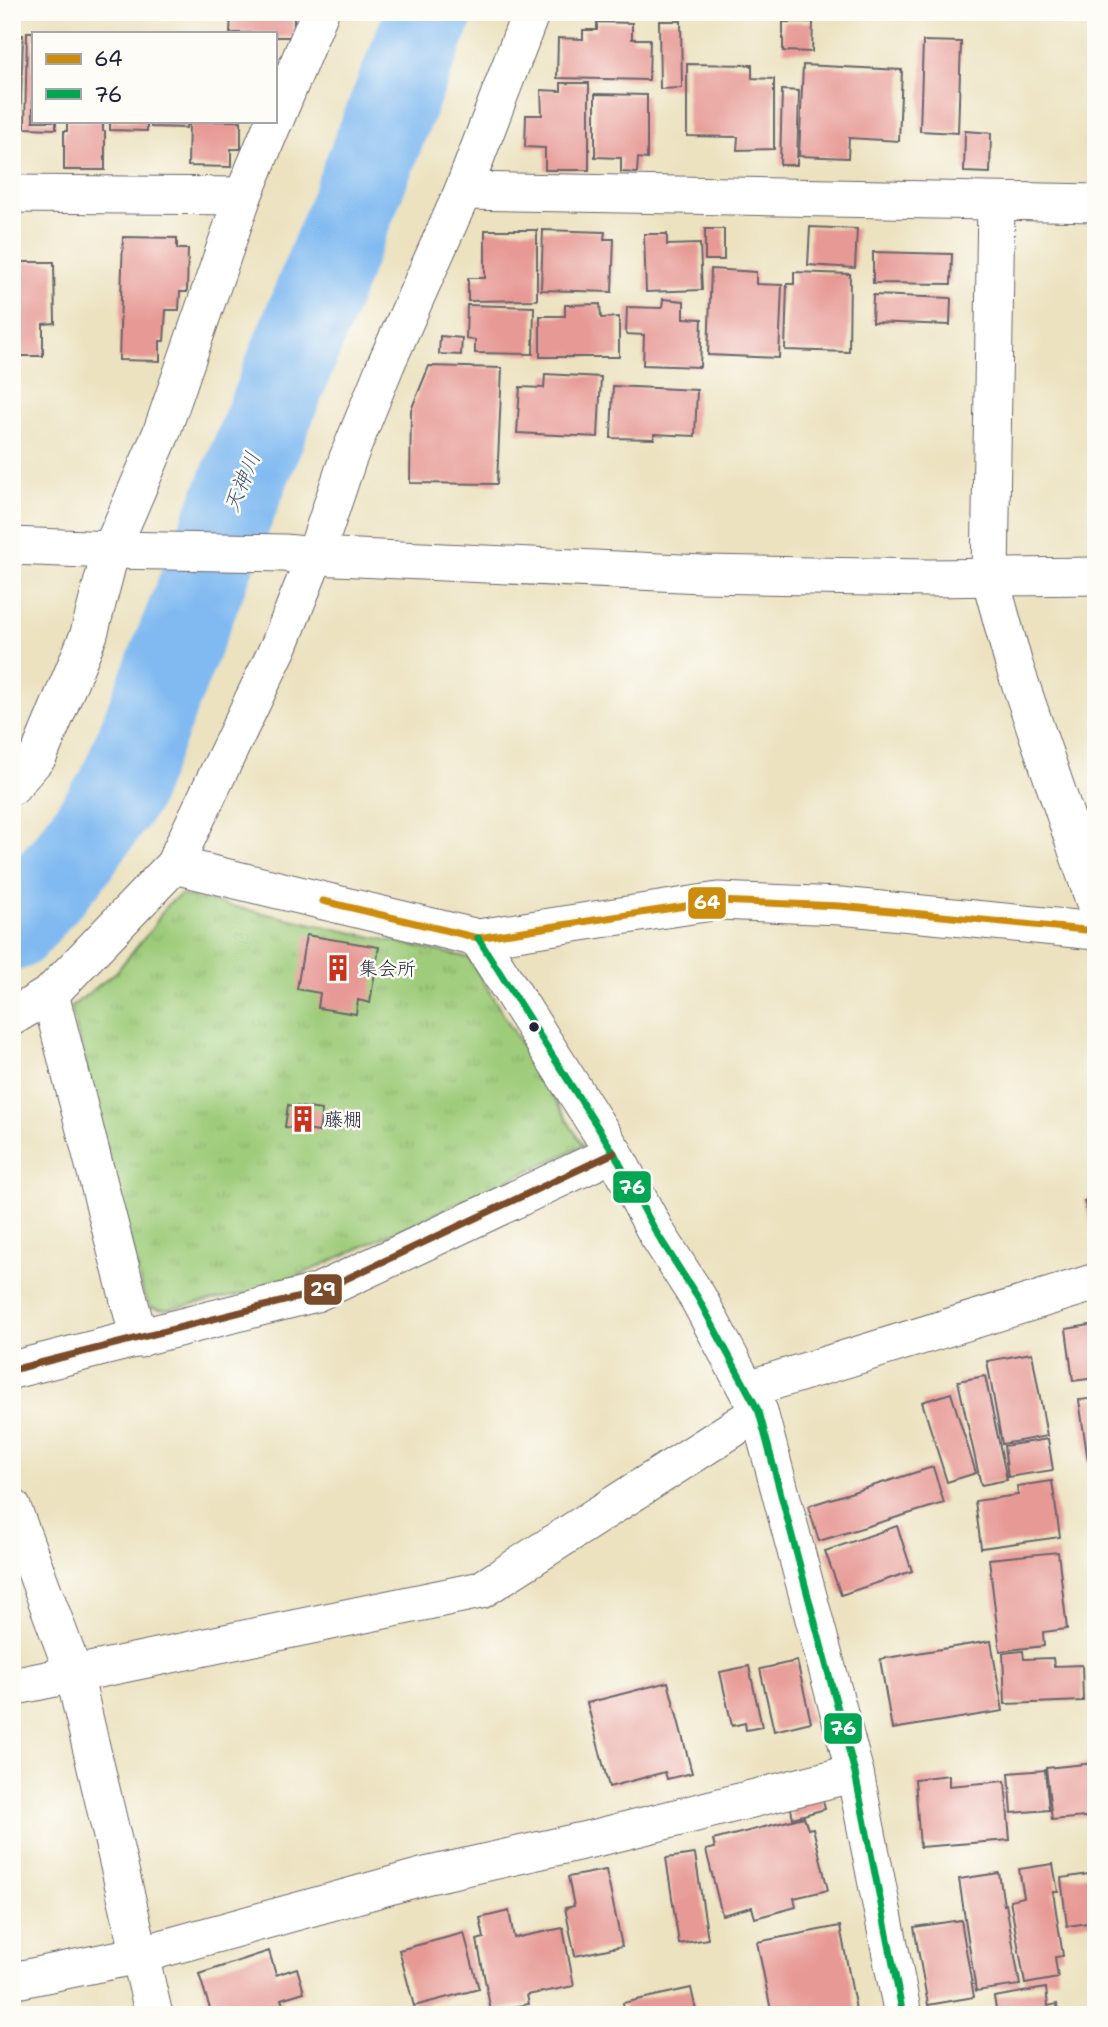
<svg xmlns="http://www.w3.org/2000/svg" width="1108" height="2027" font-family="'Shantell Sans','Klee One',sans-serif">
	<style>
		.grass { fill: url(#grass-tufts); stroke: #60775a; stroke-width: 2 }
		.lines { fill: none; stroke-linecap: round; stroke-linejoin: round }
		.river { stroke: #80baf1; stroke-width: 86 }
		.building { fill: #e79a95 }
		.minor-casing { stroke: #69656a; stroke-width: 39 }
		.minor { stroke: #fff; stroke-width: 37 }
		.bus-1-casing { stroke: #fdfcf7; stroke-width: 12 }
		.bus-2-casing { stroke: #fdfcf7; stroke-width: 12 }
		.bus-3-casing { stroke: #fdfcf7; stroke-width: 12 }
		.bus-1 { stroke: #cc8c0c; stroke-width: 7 }
		.bus-2 { stroke: #00a651; stroke-width: 7 }
		.bus-3 { stroke: #7a4b2a; stroke-width: 7 }
		.bus-dot { fill: #22223b; stroke: #fdfcf7; stroke-width: 2.5 }
		.labels { text-anchor: middle; dominant-baseline: central; stroke-width: 5; stroke-linejoin: round; paint-order: stroke }
		.poi-label { font-size: 19px; fill: #22223b; stroke: #fdfcf7; text-anchor: start }
		.water-label { font-size: 21px; font-style: italic; fill: #43577b; stroke: #fdfcf7 }
		.line-badge { stroke: #fdfcf7; stroke-width: 2.5 }
		.badge-label { font-size: 19px; text-anchor: middle; font-weight: bold; fill: #fff }
	</style>
	<defs>
		<pattern id="grass-tufts" width="24" height="20" patternUnits="userSpaceOnUse" patternTransform="scale(1.75)"><rect width="24" height="20" fill="#9fcc7a"/><path d="M3 7l-1-3M5 7V3M7 7l1-3M15 17l-1-3M17 17v-4M19 17l1-3" fill="none" stroke="#89af6a"/></pattern>
	</defs>
	<rect width="100%" height="100%" fill="#fdfcf7"/>
	<filter id="ink" filterUnits="userSpaceOnUse"><feTurbulence type="fractalNoise" baseFrequency=".0143" numOctaves="2"/><feDisplacementMap in="SourceGraphic" scale="14" xChannelSelector="R" yChannelSelector="G"/><feConvolveMatrix kernelMatrix="1 2 1 2 8 2 1 2 1" color-interpolation-filters="sRGB"/></filter>
	<filter id="wash" filterUnits="userSpaceOnUse"><feTurbulence type="fractalNoise" baseFrequency=".00686" numOctaves="4" result="noise"/><feDisplacementMap in="SourceGraphic" scale="28" xChannelSelector="R" yChannelSelector="G"/><feGaussianBlur stdDeviation="1.57" result="paint"/><feColorMatrix in="noise" values="0 0 0 0 0 0 0 0 0 0 0 0 0 0 0 0 0 1.4 0 .05"/><feComposite in="paint" operator="in"/></filter>
	<g filter="url(#wash)">
		<rect width="100%" height="100%" fill="#ece2c0"/>
		<path class="grass" d="M180,895L469,958L583,1146L270,1289L164,1310L151,1307L144,1296L71,1007L116,972L151,930L167,905Z"/>
		<g class="lines">
			<path class="river" d="M12,928L69,862L119,792L430,12"/>
		</g>
		<g id="blocks">
			<g class="building">
				<path d="M231,12H294V37H275V33H230Z"/>
				<rect x="746" y="12" width="35" height="3"/>
				<path d="M832,12H920V17L832,15Z"/>
				<path d="M659,21H681L682,88L660,89Z"/>
				<path d="M597,22L632,23V39H650L649,80L557,78L558,38L583,39V30H597Z"/>
				<path d="M783,22H813L812,52L783,51Z"/>
				<path d="M27,32H33V121H56V129L25,128Z"/>
				<path d="M12,35H23L20,129H12Z"/>
				<path d="M923,41L961,42L958,133L920,131Z"/>
				<path d="M687,64L752,65V78L774,79V149L737,150L738,137L687,136Z"/>
				<path d="M803,65L902,70L899,141L849,138L848,158L799,156Z"/>
				<path d="M561,83H589V170H545V148L525,147L526,115H542L541,90L561,91Z"/>
				<path d="M782,90L799,91L797,165H780Z"/>
				<path d="M595,94L647,95V159L638,158L637,173L621,172V158L595,157Z"/>
				<path d="M67,121H103V131H105V170H64V131H67Z"/>
				<path d="M110,121H147V131L110,130Z"/>
				<path d="M151,121H187L186,128L151,127Z"/>
				<path d="M189,121H241V149H231V167L188,166Z"/>
				<path d="M965,131L991,133L990,173L964,172Z"/>
				<path d="M810,227L857,229L855,268L808,265Z"/>
				<rect x="705" y="229" width="19" height="31"/>
				<path d="M485,230H537V300L468,301V278H485Z"/>
				<path d="M543,230L605,232L604,239H614L612,292L541,290Z"/>
				<path d="M644,234H667V245L700,244L702,290L646,292Z"/>
				<path d="M123,237L177,238V249H188L187,292H180L179,310H166L164,341H160V361L119,360Z"/>
				<path d="M873,252L952,254L951,284L873,283Z"/>
				<path d="M12,262H54L55,323L43,324V356H12Z"/>
				<path d="M711,269L756,272V284L782,285L779,358L708,355Z"/>
				<path d="M794,272L850,274L849,352L785,350L787,284H794Z"/>
				<path d="M873,295L951,298L950,325L872,322Z"/>
				<path d="M663,299L684,301V318L702,319L700,367L643,365L644,335L626,334L627,307L662,308Z"/>
				<path d="M600,304L601,318L619,317V357H540V316H565V305Z"/>
				<path d="M467,305L534,307L533,354L475,353V340L466,339Z"/>
				<path d="M440,336L462,338L461,355L439,354Z"/>
				<path d="M429,366L502,368L497,484L410,483L411,410Z"/>
				<path d="M545,374L601,377L598,437L517,433L520,387L544,388Z"/>
				<path d="M613,386L697,390L695,436L654,434V439L611,438Z"/>
				<path d="M306,935L379,947L370,1003L358,1000L356,1014L318,1008L320,993L297,989Z"/>
				<path d="M288,1105L322,1110L319,1132L285,1127Z"/>
				<path d="M1096,1197V1237L1095,1238L1084,1201Z"/>
				<path d="M1096,1324V1378L1073,1381L1066,1329Z"/>
				<path d="M1032,1353L1047,1436L1002,1444L987,1361Z"/>
				<path d="M985,1376L1007,1480L981,1485L958,1381Z"/>
				<path d="M951,1393L976,1473L947,1482L922,1402Z"/>
				<path d="M1096,1398V1460L1088,1461L1079,1400Z"/>
				<path d="M1048,1439L1053,1470L1008,1477L1004,1446Z"/>
				<path d="M933,1467L944,1503L819,1541L808,1506Z"/>
				<path d="M1052,1481L1060,1537L981,1548L975,1501L1018,1495L1017,1486Z"/>
				<path d="M897,1526L912,1571L841,1595L825,1551Z"/>
				<path d="M1058,1552L1067,1629L1043,1632L1044,1646L1000,1651L989,1559Z"/>
				<path d="M991,1641L1003,1711L892,1729L880,1659Z"/>
				<path d="M1023,1651L1024,1659L1053,1658L1054,1666L1082,1665L1083,1701L1005,1704L1003,1653Z"/>
				<path d="M797,1661L811,1722L774,1731L760,1669Z"/>
				<path d="M749,1666L762,1727L746,1730L745,1723L732,1726L720,1672Z"/>
				<path d="M668,1682L692,1773L667,1779L665,1772L609,1787L587,1703Z"/>
				<path d="M1095,1763L1096,1816L1052,1820L1046,1768Z"/>
				<path d="M1045,1770L1049,1810L1012,1813L1009,1773Z"/>
				<path d="M949,1775V1786L1005,1781L1010,1840L920,1847L915,1779Z"/>
				<path d="M822,1796L825,1809L793,1818L790,1804Z"/>
				<path d="M804,1817L808,1829L813,1828L828,1890L794,1898L796,1907L755,1918L752,1907L722,1915L706,1850L715,1848L713,1840Z"/>
				<path d="M695,1854L708,1939L679,1944L666,1858Z"/>
				<path d="M1053,1864L1058,1892H1053L1063,1956L1055,1957L1058,1978L1025,1984L1010,1900L1024,1897L1019,1869Z"/>
				<path d="M606,1870L622,1946L575,1956L565,1908L574,1906L568,1877Z"/>
				<path d="M999,1873L1004,1905L1006,1904L1020,1985L976,1991L959,1879Z"/>
				<path d="M1096,1873V1922L1067,1926L1061,1878Z"/>
				<path d="M509,1911L514,1938L563,1928L574,1986L527,1995L529,2004L491,2011L477,1940L484,1938L480,1918Z"/>
				<path d="M961,1920L974,1997L928,2005L914,1927Z"/>
				<path d="M840,1926L857,2015H772L757,1942Z"/>
				<path d="M464,1933L479,1989L414,2006L399,1950Z"/>
				<path d="M269,1951L276,1975L297,1968L304,1992L281,1999L286,2015H212L199,1974Z"/>
				<path d="M691,1988L697,2015H625L623,2003Z"/>
				<path d="M1046,1988L1048,2006L1057,2004L1058,2015H997L994,1997Z"/>
			</g>
		</g>
	</g>
	<g filter="url(#ink)">
		<use href="#blocks" fill-opacity="0" stroke="#69656a" stroke-width="2"/>
		<g class="lines">
			<defs>
				<g id="minor">
					<path d="M275,120L320,12"/>
					<path d="M463,191L1096,203"/>
					<path d="M12,194L243,196"/>
					<path d="M996,202L990,577L1014,665L1096,906"/>
					<path d="M12,546L111,550L284,553L315,556L702,574L929,578L1096,576"/>
					<path d="M12,786L39,755L89,634L111,550L161,434L243,196L274,121"/>
					<path d="M174,865L478,938L718,901L840,906L1096,931"/>
					<path d="M478,938L614,1153L656,1232L698,1298L759,1412L855,1773L903,2015"/>
					<path d="M50,994L139,1339"/>
					<path d="M12,1017L50,994L174,865L279,646L315,556L348,458L386,364L463,191L531,12"/>
					<path d="M12,1370L316,1293L614,1153"/>
					<path d="M748,1389L1096,1282"/>
					<path d="M12,1507L74,1674L154,2015"/>
					<path d="M12,1687L481,1590L759,1412"/>
					<path d="M12,1981L139,1955L425,1876L600,1837L855,1773"/>
				</g>
			</defs>
			<use href="#minor" class="minor-casing"/>
			<use href="#minor" class="minor"/>
			<defs>
				<path id="bus-1" d="M323,901L478,938L718,901L840,906L1096,931"/>
				<path id="bus-2" d="M478,938L614,1153L656,1232L698,1298L759,1412L855,1773L903,2015"/>
				<path id="bus-3" d="M12,1370L316,1293L614,1153"/>
			</defs>
			<use href="#bus-1" class="bus-1-casing"/>
			<use href="#bus-2" class="bus-2-casing"/>
			<use href="#bus-3" class="bus-3-casing"/>
			<use href="#bus-1" class="bus-1"/>
			<use href="#bus-2" class="bus-2"/>
			<use href="#bus-3" class="bus-3"/>
		</g>
	</g>
	<defs>
		<symbol id="building-bare" viewBox="-9 -9 18 18"><path d="M-4-6H4V6H1V3H-1V6H-4ZM-2.5-4.3h1.7v1.8h-1.7ZM.8-4.3h1.7v1.8H.8ZM-2.5-1h1.7V.8h-1.7ZM.8-1h1.7V.8H.8Z" fill="#c8321e" stroke="#fdfcf7" stroke-width="2.5" paint-order="stroke"/></symbol>
	</defs>
	<g fill-rule="evenodd">
		<use href="#building-bare" x="319" y="949" width="38" height="38"/>
		<use href="#building-bare" x="284" y="1100" width="38" height="38"/>
	</g>
	<circle class="bus-dot" cx="534" cy="1027" r="6"/>
	<g class="labels">
		<g class="poi-label">
			<text x="359" y="968">集会所</text>
			<text x="324" y="1119">藤棚</text>
		</g>
		<g class="water-label">
			<text transform="translate(242 482) rotate(-68)">天神川</text>
		</g>
	</g>
	<g class="line-badge">
		<rect x="687" y="886" width="40" height="34" rx="7" fill="#cc8c0c"/>
		<rect x="612" y="1170" width="40" height="34" rx="7" fill="#00a651"/>
		<rect x="303" y="1273" width="40" height="33" rx="7" fill="#7a4b2a"/>
		<rect x="823" y="1712" width="40" height="33" rx="7" fill="#00a651"/>
	</g>
	<g class="badge-label">
		<text x="707" y="909">64</text>
		<text x="632" y="1194">76</text>
		<text x="323" y="1296">29</text>
		<text x="843" y="1735">76</text>
	</g>
	<rect width="1108" height="2027" fill="none" stroke="#fdfcf7" stroke-width="42"/>
	<rect x="32" y="32" width="245" height="91" fill="#fdfcf7" stroke="#a5a5ac" stroke-width="2"/>
	<rect x="46" y="54" width="35" height="10" fill="#cc8c0c" stroke="#a5a5ac" stroke-width="2"/>
	<text x="94" y="66" font-size="21" fill="#22223b">64</text>
	<rect x="46" y="89" width="35" height="10" fill="#00a651" stroke="#a5a5ac" stroke-width="2"/>
	<text x="94" y="102" font-size="21" fill="#22223b">76</text>
</svg>
